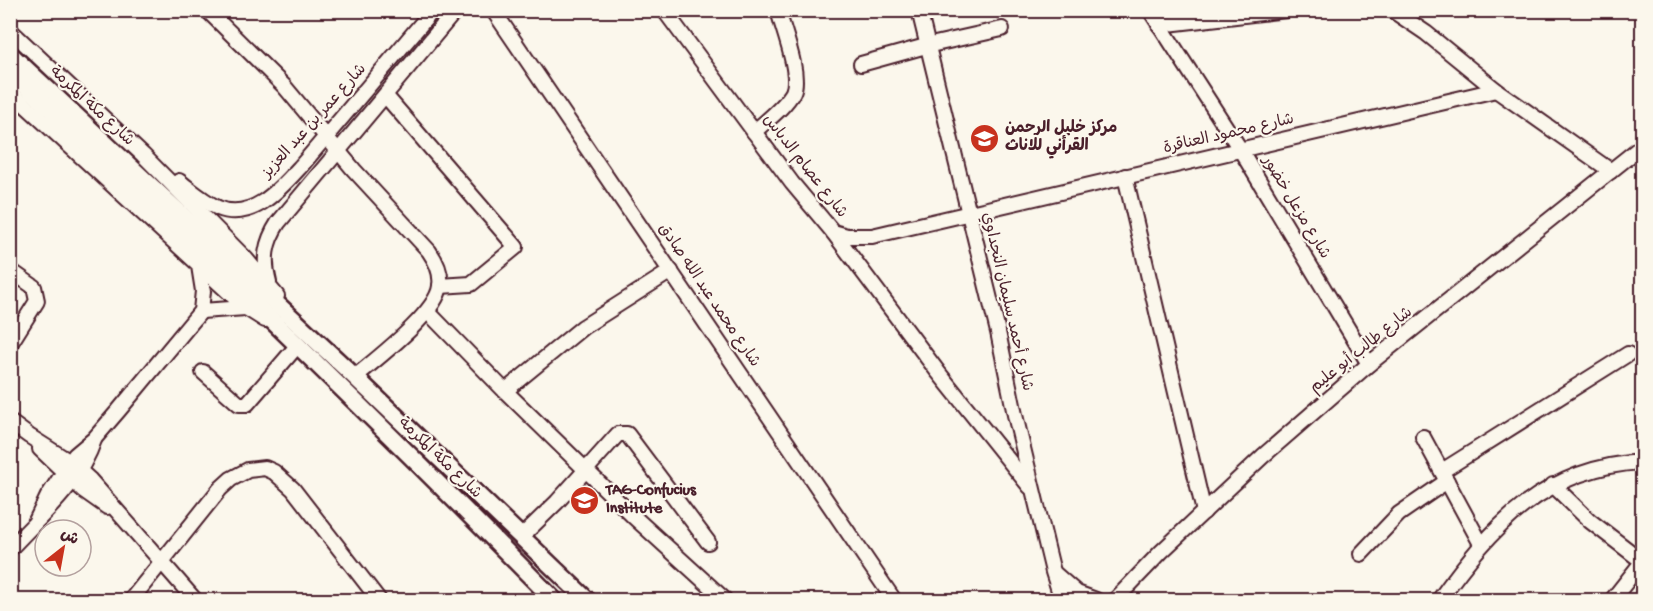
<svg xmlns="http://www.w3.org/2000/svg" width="1653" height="611" font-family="'Gochi Hand','Playpen Sans Arabic',sans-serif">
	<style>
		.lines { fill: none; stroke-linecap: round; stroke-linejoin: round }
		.minor-casing { stroke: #4a1f2b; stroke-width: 18 }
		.major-casing { stroke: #4a1f2b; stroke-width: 21 }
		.minor { stroke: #fbf7ec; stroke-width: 14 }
		.major { stroke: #fbf7ec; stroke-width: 16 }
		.labels { text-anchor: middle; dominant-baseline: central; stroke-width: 4.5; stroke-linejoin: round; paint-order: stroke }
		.street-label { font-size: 16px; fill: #4a1f2b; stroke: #fbf7ec }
		.poi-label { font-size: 16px; font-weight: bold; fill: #4a1f2b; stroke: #fbf7ec; text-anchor: start }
	</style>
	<rect width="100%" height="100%" fill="#fbf7ec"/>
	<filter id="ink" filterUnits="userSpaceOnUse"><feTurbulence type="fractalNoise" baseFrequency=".0167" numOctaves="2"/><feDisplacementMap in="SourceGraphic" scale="12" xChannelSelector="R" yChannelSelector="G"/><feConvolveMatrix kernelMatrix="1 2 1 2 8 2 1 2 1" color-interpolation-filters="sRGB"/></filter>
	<g filter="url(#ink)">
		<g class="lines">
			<defs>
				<g id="minor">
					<path d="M207,10L284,86L354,170L429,251C436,261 442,273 440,286C437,313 376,359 355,377"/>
					<path d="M493,10L894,600"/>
					<path d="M664,10L792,183L833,232L847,236H872L1496,90"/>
					<path d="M919,10L998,332L1015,415L1053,572L1062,600"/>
					<path d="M1150,10L1240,149L1369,364"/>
					<path d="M1392,10L1426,33L1496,90L1611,171"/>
					<path d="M1159,25L1287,10"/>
					<path d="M10,30L143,155L246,259L277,296"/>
					<path d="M861,64L926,46L1002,29"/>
					<path d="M10,91L246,308L265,320"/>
					<path d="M385,95L516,247L471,284L440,286"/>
					<path d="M754,132C767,120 785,107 793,92C801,74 783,30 778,10"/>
					<path d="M1125,176L1204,512"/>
					<path d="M179,181C191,190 203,201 218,208C252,222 280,189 301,166L433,10"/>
					<path d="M833,232L938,372L1030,487"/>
					<path d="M10,270L34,287L37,301L10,344"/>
					<path d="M269,282C263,260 265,243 278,223L456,10"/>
					<path d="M201,311L246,308"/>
					<path d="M428,312L505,391L634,517L725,600"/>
					<path d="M203,372L239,404H247L297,346"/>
					<path d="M505,391L583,327L671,271"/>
					<path d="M10,422L29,436L70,462L90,480L195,600"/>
					<path d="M1423,437L1481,544"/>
					<path d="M40,449L83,490L107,507"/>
					<path d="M1442,471L1628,354"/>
					<path d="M1553,485L1590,521L1642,561"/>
					<path d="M36,521L48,496L75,455L94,439L119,410L201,311L203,291L199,266"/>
					<path d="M521,537L557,502L618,434H627L708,542"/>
					<path d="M10,549C41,515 79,485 94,440"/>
					<path d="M1361,554L1399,514L1447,481"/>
					<path d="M1054,573L1077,593L1096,600"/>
					<path d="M131,600L220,489L231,479L248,470L265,468L274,472L293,489L379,600"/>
					<path d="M1115,600L1161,552L1263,456L1369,364L1642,146"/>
					<path d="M1439,600C1492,526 1545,467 1642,462"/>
					<path d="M1612,600L1642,562"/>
				</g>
				<g id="major">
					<path d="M10,54L355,377L587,600"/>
					<path d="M10,71C195,244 377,420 554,600"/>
				</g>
			</defs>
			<use href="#minor" class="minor-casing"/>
			<use href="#major" class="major-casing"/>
			<use href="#minor" class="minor"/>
			<use href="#major" class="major"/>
		</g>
	</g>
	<defs>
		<symbol id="school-disc" viewBox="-11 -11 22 22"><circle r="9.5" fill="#c8321e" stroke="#fbf7ec"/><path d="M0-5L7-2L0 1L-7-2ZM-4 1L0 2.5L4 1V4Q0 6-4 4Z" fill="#fff"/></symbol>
		<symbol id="university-disc" viewBox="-11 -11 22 22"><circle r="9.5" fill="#c8321e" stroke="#fbf7ec"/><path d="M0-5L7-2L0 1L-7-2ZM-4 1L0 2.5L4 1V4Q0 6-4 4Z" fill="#fff"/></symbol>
	</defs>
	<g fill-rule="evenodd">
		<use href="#school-disc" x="968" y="122" width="33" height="33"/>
		<use href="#university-disc" x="568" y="484" width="33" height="33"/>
	</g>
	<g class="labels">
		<g class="street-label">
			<text transform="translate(91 107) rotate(43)">شارع مكة المكرمة</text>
			<text transform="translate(315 122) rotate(-48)">شارع عمر بن عبد العزيز</text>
			<text transform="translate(1229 135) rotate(-13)">شارع محمود العناقرة</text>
			<text transform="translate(804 167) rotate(52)">شارع عصام الدباس</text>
			<text transform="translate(1295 208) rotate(59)">شارع مزعل خضور</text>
			<text transform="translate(708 296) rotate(56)">شارع محمد عبد الله صادق</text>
			<text transform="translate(1006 302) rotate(77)">شارع أحمد سليمان النجداوي</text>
			<text transform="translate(1362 351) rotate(-39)">شارع طالب أبو عليم</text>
			<text transform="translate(439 459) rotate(44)">شارع مكة المكرمة</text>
		</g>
		<g class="poi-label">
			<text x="1005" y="129">مركز خليل الرحمن<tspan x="1005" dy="18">القرأني للاناث</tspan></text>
			<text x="606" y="491">TAG-Confucius<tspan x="606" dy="18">Institute</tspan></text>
		</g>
	</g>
	<rect width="1653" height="611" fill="none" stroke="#fbf7ec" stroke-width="36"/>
	<rect x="18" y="18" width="1617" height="575" fill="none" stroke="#4a1f2b" stroke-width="2" filter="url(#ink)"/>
	<g transform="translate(63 548) rotate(31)"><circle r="28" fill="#fbf7ec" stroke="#b4a19f" stroke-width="1.5"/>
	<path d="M0-4.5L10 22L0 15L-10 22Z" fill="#c8321e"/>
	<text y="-9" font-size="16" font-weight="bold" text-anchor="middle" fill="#4a1f2b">ش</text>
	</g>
</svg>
